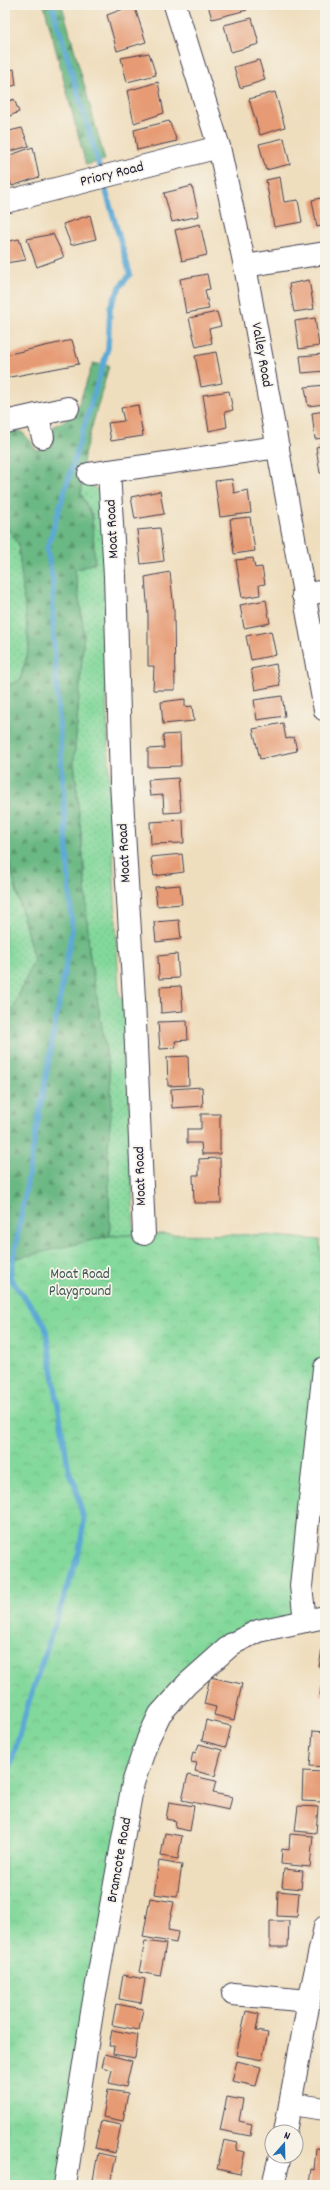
<svg xmlns="http://www.w3.org/2000/svg" width="330" height="2190" font-family="Dekko,sans-serif">
	<style>
		.grass { fill: url(#grass-dots); stroke: #527d6b }
		.forest { fill: url(#forest-firs); stroke: #466d5f }
		.park { fill: url(#park-crowns); stroke: #527d6b }
		.lines { fill: none; stroke-linecap: round; stroke-linejoin: round }
		.stream { stroke: #5ca9d5; stroke-width: 5.5 }
		.building { fill: #e69b74 }
		.minor-casing { stroke: #413e4f; stroke-width: 24 }
		.minor { stroke: #fff; stroke-width: 22 }
		.labels { text-anchor: middle; dominant-baseline: central; stroke-width: 3.5; stroke-linejoin: round; paint-order: stroke }
		.street-label { font-size: 15px; fill: #22223b; stroke: #f7f3e8 }
		.park-label { font-size: 15px; fill: #3f5958; stroke: #f7f3e8 }
	</style>
	<defs>
		<pattern id="grass-dots" width="8" height="8" patternUnits="userSpaceOnUse"><rect width="8" height="8" fill="#83d89b"/><path d="M2 2h.1M6 6h.1" fill="none" stroke="#71b986" stroke-width="1.8" stroke-linecap="round"/></pattern>
		<pattern id="forest-firs" width="22" height="20" patternUnits="userSpaceOnUse"><rect width="22" height="20" fill="#6ab883"/><path d="M5 1l3.5 6h-7zM16 11l3.5 6h-7z" fill="#57956c"/></pattern>
		<pattern id="park-crowns" width="20" height="18" patternUnits="userSpaceOnUse"><rect width="20" height="18" fill="#83d89b"/><path d="M2 6a3 3 0 1 1 6 0M12 15a3 3 0 1 1 6 0" fill="none" stroke="#71b986"/></pattern>
	</defs>
	<rect width="100%" height="100%" fill="#f7f3e8"/>
	<filter id="ink" filterUnits="userSpaceOnUse"><feTurbulence type="fractalNoise" baseFrequency=".025" numOctaves="2"/><feDisplacementMap in="SourceGraphic" scale="8" xChannelSelector="R" yChannelSelector="G"/><feConvolveMatrix kernelMatrix="1 2 1 2 8 2 1 2 1" color-interpolation-filters="sRGB"/></filter>
	<filter id="wash" filterUnits="userSpaceOnUse"><feTurbulence type="fractalNoise" baseFrequency=".012" numOctaves="4" result="noise"/><feDisplacementMap in="SourceGraphic" scale="16" xChannelSelector="R" yChannelSelector="G"/><feGaussianBlur stdDeviation="0.9" result="paint"/><feColorMatrix in="noise" values="0 0 0 0 0 0 0 0 0 0 0 0 0 0 0 0 0 1.4 0 .05"/><feComposite in="paint" operator="in"/></filter>
	<g filter="url(#wash)">
		<rect width="100%" height="100%" fill="#efdebe"/>
		<g class="grass">
			<path d="M82,485H92L104,498L112,685L106,693L119,994L126,1003L134,1235L110,1236L108,1144L112,1105L109,1069L89,951L84,866L74,761L84,633L75,570L95,563L92,515L81,494Z"/>
			<path d="M5,525L18,543L25,600L29,648L20,680L5,687Z"/>
			<path d="M5,826L9,862L34,960L5,1027Z"/>
		</g>
		<g class="forest">
			<path d="M44,5H62L105,160L86,165Z"/>
			<path d="M93,363L109,366L84,455L81,494L92,515L95,563L75,570L84,633L74,761L84,866L89,951L109,1069L112,1105L108,1144L110,1236L5,1261V1027L34,960L9,862L5,826V687L20,680L29,648L18,543L5,525V430C21,426 29,438 36,450L51,445L54,426L75,415Z"/>
		</g>
		<path class="park" d="M153,1234L263,1235L320,1240L324,1368L305,1621L258,1631L197,1674L148,1739L65,2185H5V1261L110,1236Z"/>
		<g class="lines">
			<g class="stream">
				<path d="M52,5L101,173"/>
				<path d="M5,1784L30,1698L79,1552L84,1521L75,1484L69,1472L45,1325L10,1278L72,930L53,625V582L47,549L108,348L110,307L120,287L130,274L103,181"/>
			</g>
		</g>
		<g id="blocks">
			<g class="building">
				<path d="M134,5L146,42L117,51L107,15Z"/>
				<path d="M208,5H246L247,10L212,19Z"/>
				<path d="M252,18L259,44L231,52L224,25Z"/>
				<path d="M149,53L156,75L127,82L121,58Z"/>
				<path d="M259,60L265,80L240,88L234,67Z"/>
				<path d="M14,69L16,85L5,88V71Z"/>
				<path d="M158,82L164,113L134,123L127,91Z"/>
				<path d="M275,92L285,127L260,135L249,99Z"/>
				<path d="M14,99L19,112L5,118V103Z"/>
				<path d="M169,121L177,141L137,150L134,130Z"/>
				<path d="M22,128L29,146L5,153V132Z"/>
				<path d="M284,138L290,164L266,170L259,144Z"/>
				<path d="M33,147L39,177L12,186L5,170V157Z"/>
				<path d="M280,177L284,202L298,200L302,222L274,227L266,180Z"/>
				<path d="M192,186L199,216L172,222L164,193Z"/>
				<path d="M325,197V225L317,227L312,200Z"/>
				<path d="M90,215L96,239L71,245L63,224Z"/>
				<path d="M200,224L207,255L182,261L175,230Z"/>
				<path d="M53,234L64,257L37,267L27,239Z"/>
				<path d="M19,239L26,260L5,263V242Z"/>
				<path d="M207,274L210,289L205,290L209,309L186,313L180,279Z"/>
				<path d="M309,280L314,309L294,312L289,284Z"/>
				<path d="M217,312L221,326L209,329L212,343L196,347L189,318Z"/>
				<path d="M315,318L319,346L299,349L295,321Z"/>
				<path d="M72,340L79,364L5,378V355Z"/>
				<path d="M216,352L222,383L201,387L195,356Z"/>
				<path d="M324,354L325,371L302,373L300,356Z"/>
				<path d="M325,385V404L308,406L305,387Z"/>
				<path d="M229,391L233,410L225,412L227,427L209,431L203,395Z"/>
				<path d="M138,405L143,436L111,441L108,423L124,421L121,408Z"/>
				<path d="M325,411V438L315,439L312,413Z"/>
				<path d="M325,445V473H320L316,447Z"/>
				<path d="M232,479L234,493L248,490L251,513L220,517L215,481Z"/>
				<path d="M160,491L164,514L135,519L131,497Z"/>
				<path d="M250,517L255,551L234,554L230,519Z"/>
				<path d="M160,528L164,561L141,564L137,530Z"/>
				<path d="M253,558L255,568L262,567L265,584L259,585L260,595L242,598L236,560Z"/>
				<path d="M170,572L174,610L175,690H153L154,666H148V614L145,577Z"/>
				<path d="M266,600L270,623L244,628L240,605Z"/>
				<path d="M271,631L276,655L251,660L246,636Z"/>
				<path d="M276,664L280,685L255,690L251,669Z"/>
				<path d="M282,696L285,716L257,720L254,700Z"/>
				<path d="M185,699V707L192,706L194,721L163,724L161,702Z"/>
				<path d="M283,723L286,739L294,737L297,751L260,759L253,729Z"/>
				<path d="M180,734L181,766L148,767V749L164,748L163,735Z"/>
				<path d="M178,778L181,812L164,813L163,795L150,796L148,780Z"/>
				<path d="M183,820L184,843L151,844L150,822Z"/>
				<path d="M182,854L184,872L154,876L151,857Z"/>
				<path d="M180,885L182,904L157,906L155,887Z"/>
				<path d="M179,920L181,939L156,942L154,922Z"/>
				<path d="M177,954L179,978L159,979L158,956Z"/>
				<path d="M181,986L183,1011L161,1013L160,987Z"/>
				<path d="M187,1021L188,1040L175,1041L176,1048L160,1049L158,1022Z"/>
				<path d="M188,1056L189,1085L168,1086L167,1057Z"/>
				<path d="M202,1087L203,1106L172,1108L171,1089Z"/>
				<path d="M201,1114H220V1154H202L201,1143H187V1129H201Z"/>
				<path d="M220,1158L221,1203H194L193,1175H199V1159Z"/>
				<path d="M323,1642H325V1668L319,1667Z"/>
				<path d="M210,1677L242,1684L234,1720L214,1715L216,1707L204,1704Z"/>
				<path d="M323,1677L325,1678V1696L320,1695Z"/>
				<path d="M206,1720L231,1726L226,1747L202,1741Z"/>
				<path d="M313,1731L325,1732V1767L310,1766Z"/>
				<path d="M199,1744L222,1750L215,1776L195,1771L197,1763L191,1762L193,1752L196,1753Z"/>
				<path d="M303,1771L323,1772L322,1802L302,1801Z"/>
				<path d="M188,1775L216,1781L213,1793L232,1797L229,1810L182,1800Z"/>
				<path d="M169,1802L194,1806L190,1831L175,1828L176,1821L166,1819Z"/>
				<path d="M298,1806L318,1807L316,1833L295,1831Z"/>
				<path d="M165,1833L182,1836L178,1859L161,1856Z"/>
				<path d="M290,1834L313,1836L310,1867L281,1864L282,1849L289,1850Z"/>
				<path d="M159,1861L182,1865L177,1897L154,1894Z"/>
				<path d="M284,1869L303,1871L301,1889L282,1887Z"/>
				<path d="M278,1891L299,1893L297,1917L277,1916Z"/>
				<path d="M150,1898L174,1902L168,1930L178,1932L176,1943L143,1937Z"/>
				<path d="M270,1921H289L288,1947H270Z"/>
				<path d="M145,1941L166,1944L160,1976L139,1972Z"/>
				<path d="M123,1975L145,1979L141,2003L119,1999Z"/>
				<path d="M116,2004L143,2009L139,2030L112,2025Z"/>
				<path d="M246,2011L259,2014L256,2031L268,2033L262,2060L236,2055Z"/>
				<path d="M112,2030L138,2035L135,2058L113,2054L114,2046H109Z"/>
				<path d="M105,2054L132,2061L126,2087L109,2083L112,2070L102,2067Z"/>
				<path d="M237,2061L261,2067L256,2086L232,2081Z"/>
				<path d="M108,2090L128,2093L123,2121L103,2117Z"/>
				<path d="M227,2097L243,2100L239,2121L252,2124L250,2136L220,2130Z"/>
				<path d="M101,2121L121,2125L115,2153L95,2148Z"/>
				<path d="M224,2140L238,2143L236,2150L245,2152L240,2174L217,2169Z"/>
				<path d="M316,2148L325,2149V2185H309L311,2169L314,2170Z"/>
				<path d="M98,2153L116,2157L110,2184L93,2180Z"/>
			</g>
		</g>
	</g>
	<g filter="url(#ink)">
		<use href="#blocks" fill-opacity="0" stroke="#413e4f" stroke-width="1"/>
		<g class="lines">
			<defs>
				<g id="minor">
					<path d="M175,5L219,147L245,266L325,710"/>
					<path d="M5,202L219,147"/>
					<path d="M245,266L325,253"/>
					<path d="M37,415L43,437"/>
					<path d="M5,422L68,408"/>
					<path d="M109,471L115,576L121,782L134,999L144,1234"/>
					<path d="M89,474L278,447"/>
					<path d="M303,595L325,591"/>
					<path d="M305,1621L301,1586L324,1368"/>
					<path d="M233,1994L309,2001"/>
					<path d="M291,2104L325,2109"/>
					<path d="M285,2132L309,2001L325,1927"/>
					<path d="M65,2185L93,2006L133,1783L148,1739L160,1714L187,1684L232,1644L258,1631L325,1617"/>
					<path d="M273,2185L280,2156"/>
				</g>
			</defs>
			<use href="#minor" class="minor-casing"/>
			<use href="#minor" class="minor"/>
		</g>
	</g>
	<g class="labels">
		<g class="street-label">
			<text transform="translate(112 175) rotate(-14)">Priory Road</text>
			<text transform="translate(261 355) rotate(80)">Valley Road</text>
			<text transform="translate(113 529) rotate(-93)">Moat Road</text>
			<text transform="translate(125 853) rotate(-93)">Moat Road</text>
			<text transform="translate(141 1176) rotate(-92)">Moat Road</text>
			<text transform="translate(120 1860) rotate(-80)">Bramcote Road</text>
		</g>
		<g class="park-label">
			<text x="80" y="1275">Moat Road<tspan x="80" dy="17">Playground</tspan></text>
		</g>
	</g>
	<rect width="330" height="2190" fill="none" stroke="#f7f3e8" stroke-width="20"/>
	<g transform="translate(284 2144) rotate(20)"><circle r="19" fill="#f7f3e8" stroke="#a29fa3"/>
	<path d="M0-3L7 15L0 10L-7 15Z" fill="#1f6fb2"/>
	<text y="-6" font-size="11" font-weight="bold" text-anchor="middle" fill="#22223b">N</text>
	</g>
</svg>
